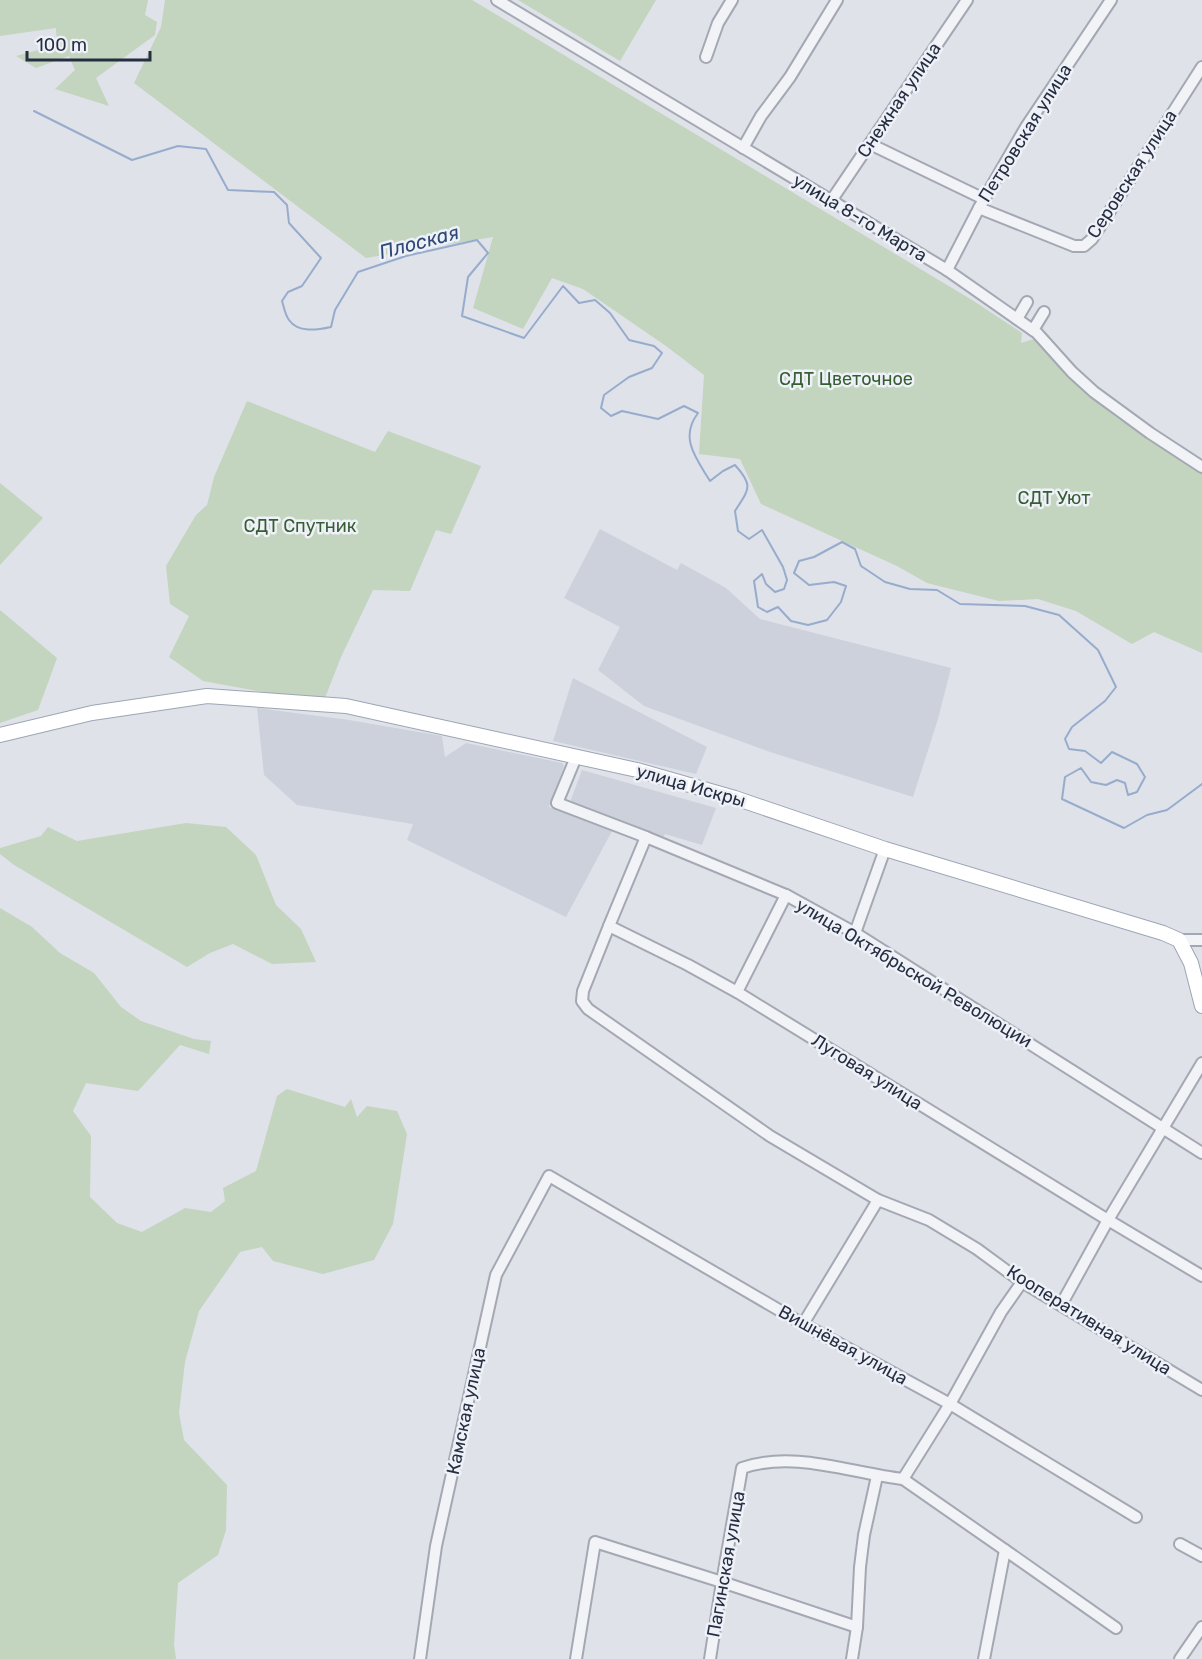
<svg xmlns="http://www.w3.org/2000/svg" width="1202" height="1659" font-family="Rubik,sans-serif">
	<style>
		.built { fill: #ccd1db }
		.green { fill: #c3d4bf }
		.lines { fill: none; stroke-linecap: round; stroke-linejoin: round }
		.stream { stroke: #97accc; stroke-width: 2 }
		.minor-casing { stroke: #a4a8b3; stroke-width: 14 }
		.major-casing { stroke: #9da5b6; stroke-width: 16 }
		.minor { stroke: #f2f3f7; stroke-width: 10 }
		.major { stroke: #fff; stroke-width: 14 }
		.labels { text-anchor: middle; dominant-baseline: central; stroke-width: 5; stroke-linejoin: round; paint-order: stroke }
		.street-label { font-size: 18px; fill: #262e41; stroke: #eef1f7 }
		.park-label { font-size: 18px; fill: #375e33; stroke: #eef1f7 }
		.water-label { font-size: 20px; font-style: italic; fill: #2e4978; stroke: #eef1f7 }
	</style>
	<rect width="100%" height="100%" fill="#dfe2e9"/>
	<g class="built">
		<path d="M600,529L677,570L681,563L726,588L760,619L951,668L938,719L913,797L770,752L644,706L598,670L620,627L564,598Z"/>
		<path d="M573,678L707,747L696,774L553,741Z"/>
		<path d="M257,708L349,720L442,736L445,757L466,743L562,763L564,766L549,807L612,831L566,917L407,840L413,824L297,805L264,775Z"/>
		<path d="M582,770L716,808L702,845L665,834L662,839L569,805Z"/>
	</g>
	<g class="green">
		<path d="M0,0H148L145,15L157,22L155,35L96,78L109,106L55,89L75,70L69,56L36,68L16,56L57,45L56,28L0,36Z"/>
		<path d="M165,0H472L972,300L1022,333L1021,343L1034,339L1087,394L1117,418L1202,473V653L1154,632L1132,644L1076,611L1038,599L999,601L927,583L897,566L761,504L740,459L699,454L704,375L666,346L583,289L552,278L523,329L473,308L493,237L366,258L134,83L161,27Z"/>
		<path d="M518,0H656L620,61Z"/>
		<path d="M247,401L375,452L388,431L481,466L451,534L436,530L410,591L373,590L341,657L323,703L203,681L169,657L189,616L170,604L166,566L196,515L207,505L214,477Z"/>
		<path d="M0,483L43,518L0,565Z"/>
		<path d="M0,610L57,658L38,710L0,723Z"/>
		<path d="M186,823L226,827L256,855L276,905L301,929L316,962L272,964L233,944L210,953L187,967L14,865L0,854V848L41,836L48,827L77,841Z"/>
		<path d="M0,908L32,927L60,953L94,973L121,1007L141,1021L194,1039L211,1041L209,1054L180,1045L138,1091L86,1083L73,1111L91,1136L90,1197L117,1223L142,1232L185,1208L211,1212L225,1201L223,1188L256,1171L277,1096L287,1089L345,1107L351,1099L357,1117L367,1106L397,1111L407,1134L393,1224L374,1260L323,1274L273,1261L262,1247L240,1252L199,1311L185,1362L179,1413L184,1440L227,1485L226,1530L218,1555L178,1583L174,1644L176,1659H0Z"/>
	</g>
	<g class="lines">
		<path class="stream" d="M34,111L132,160L178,146L206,149L228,190L274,192L287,205L289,223L321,258L302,286L288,292L282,301C284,307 285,315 289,320C298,333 317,330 331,327L335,310L358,272L406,256L477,240L488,253L468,277L462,316L524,338L563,286L579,303L595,300L610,313L629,340L654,346L662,353L652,368L629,377L604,395L601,408L611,416L622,411L658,419L684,406L698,413C679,438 696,458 710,481L723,471L735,465C754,486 749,489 735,511L738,531L749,539L762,530L783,567L787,580L784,589L775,592L766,584L762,574L754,581L758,607L767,612L778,607L791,621L808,625L827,620L841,602L846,586L834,582L809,585L794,573L799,561L814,557L842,542L855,549L861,566L885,582L910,589L937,590L960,604L1025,606L1059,615L1098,650L1116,687L1105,701L1072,727L1065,739L1069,749L1085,751L1101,763L1112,752L1137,764L1145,777L1137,792L1128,795L1125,783L1117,780L1106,785L1091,782L1081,768L1065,777L1062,799L1124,828L1147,815L1167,810L1202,784"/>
		<defs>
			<g id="minor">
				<path d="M497,0L947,270L1037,333L1072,372L1094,392L1150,433L1202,467"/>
				<path d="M706,57L718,23L732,0"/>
				<path d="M870,144L984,199"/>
				<path d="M743,148L761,116L790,77L837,0"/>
				<path d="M831,201L967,0"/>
				<path d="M979,208L1074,246H1084L1092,239L1202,67"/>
				<path d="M947,270L979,208L1026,127L1111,0"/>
				<path d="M1017,319L1027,302"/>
				<path d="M1033,330L1044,312"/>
				<path d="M576,757L557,803L646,837L786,895L855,933L1202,1153"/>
				<path d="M646,837L609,926L688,965L737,992L1108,1220L1202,1276"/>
				<path d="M609,926L583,991L582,1001L588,1009L770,1136L878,1200L929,1220L977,1249L1022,1282L1202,1390"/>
				<path d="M855,933L885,849"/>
				<path d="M1179,940H1202"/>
				<path d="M737,992L786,895"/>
				<path d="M1061,1305L1108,1220L1202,1063"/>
				<path d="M803,1324L878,1200"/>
				<path d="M903,1479L1005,1550L984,1659"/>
				<path d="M1180,1544L1202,1556"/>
				<path d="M1005,1550L1116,1628"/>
				<path d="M420,1659L436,1546L496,1275L549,1176L803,1324L950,1404L1136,1517"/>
				<path d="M576,1659L595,1542L722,1582L857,1627"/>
				<path d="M710,1659L722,1582L742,1468C794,1450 850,1473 903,1479L950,1404L1001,1312L1022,1282"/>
				<path d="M852,1659L857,1627L860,1567L864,1535L877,1476"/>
				<path d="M1180,1659L1202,1627"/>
			</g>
			<path id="major" d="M0,735L92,713L207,696L346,706L637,770L735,798L885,849L1163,933L1179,940L1191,963L1202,1006"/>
		</defs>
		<use href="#minor" class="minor-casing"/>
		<use href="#major" class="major-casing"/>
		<use href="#minor" class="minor"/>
		<use href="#major" class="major"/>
	</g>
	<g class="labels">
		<g class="street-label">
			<text transform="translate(899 100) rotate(-56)">Снежная улица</text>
			<text transform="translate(1025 133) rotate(-58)">Петровская улица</text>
			<text transform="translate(1132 174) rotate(-57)">Серовская улица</text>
			<text transform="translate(860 218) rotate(31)">улица 8-го Марта</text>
			<text transform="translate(691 786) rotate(16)">улица Искры</text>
			<text transform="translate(914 973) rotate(31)">улица Октябрьской Революции</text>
			<text transform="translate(867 1072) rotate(32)">Луговая улица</text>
			<text transform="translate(1089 1320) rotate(32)">Кооперативная улица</text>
			<text transform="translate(843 1345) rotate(29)">Вишнёвая улица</text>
			<text transform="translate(466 1411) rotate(-78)">Камская улица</text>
			<text transform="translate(726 1564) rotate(-80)">Пагинская улица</text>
		</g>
		<g class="park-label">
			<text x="846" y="379">СДТ Цветочное</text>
			<text x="1054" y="498">СДТ Уют</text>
			<text x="300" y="526">СДТ Спутник</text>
		</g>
		<g class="water-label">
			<text transform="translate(419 242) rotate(-15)">Плоская</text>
		</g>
	</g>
	<path d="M27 51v9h123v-9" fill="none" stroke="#262e41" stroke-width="3"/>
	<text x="36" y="51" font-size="18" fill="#262e41" stroke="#eef1f7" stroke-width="4.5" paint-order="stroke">100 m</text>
</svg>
